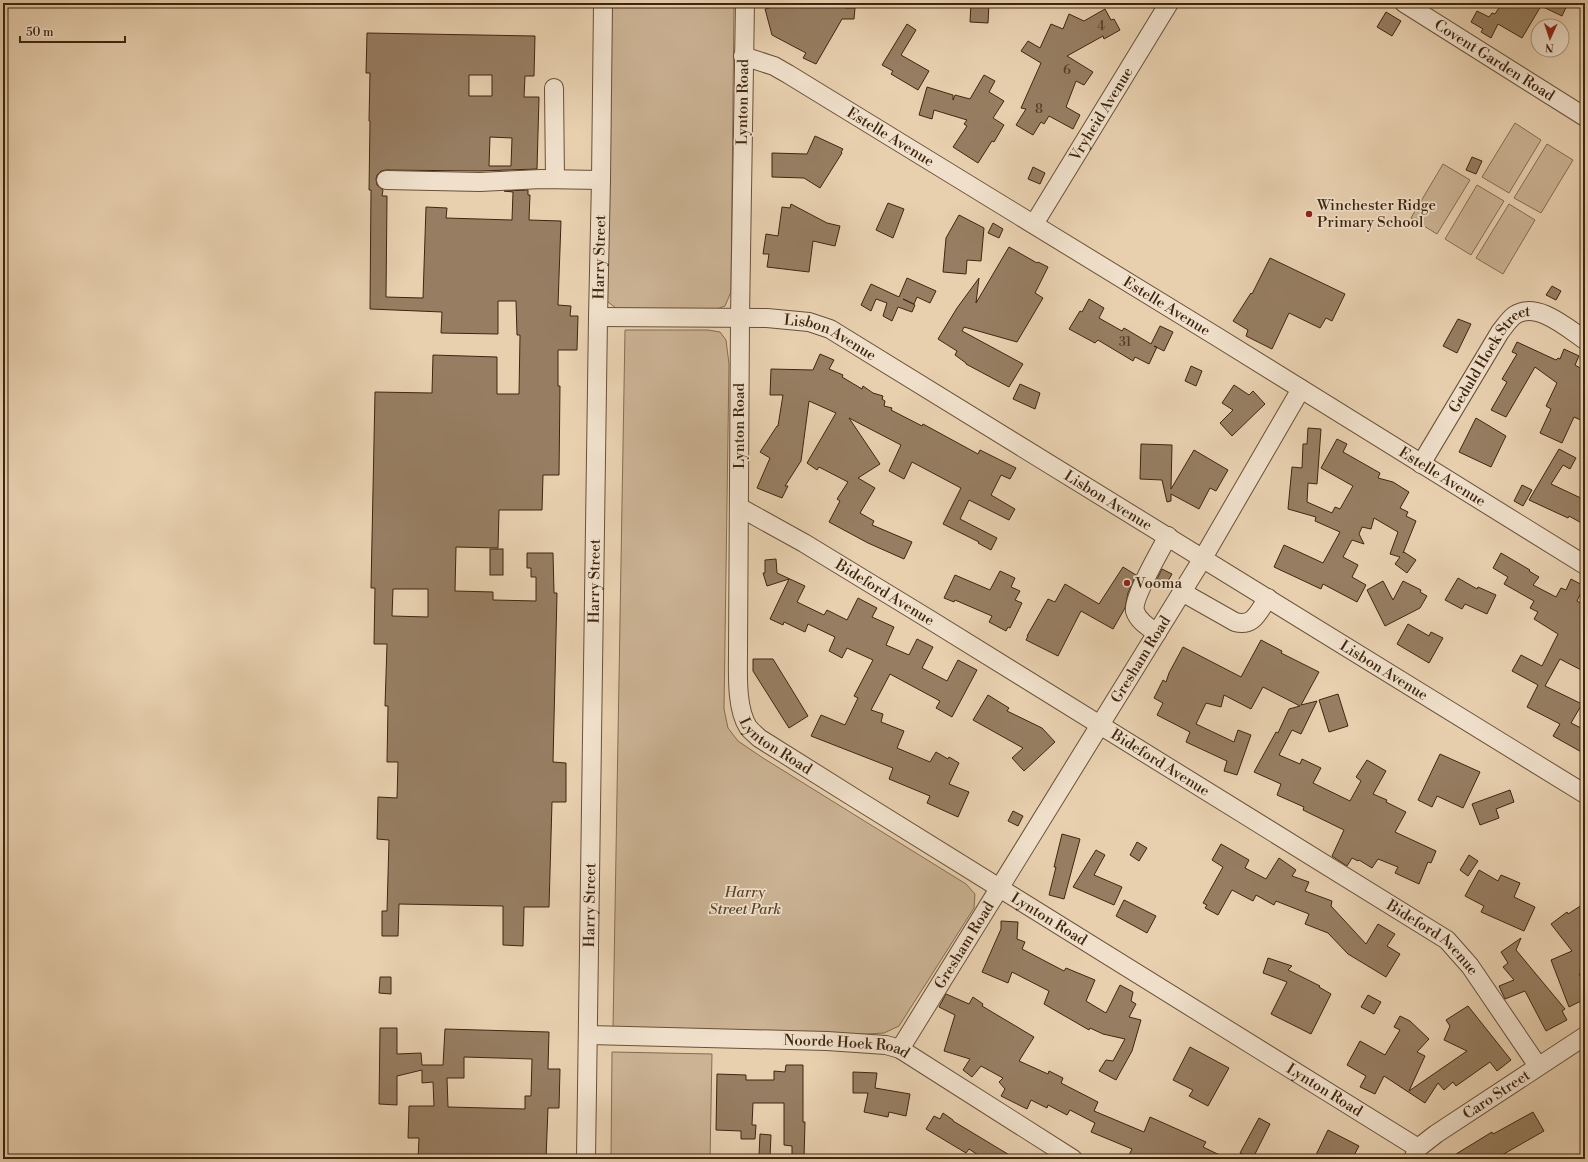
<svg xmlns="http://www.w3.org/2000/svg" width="1588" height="1162" font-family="'Libre Bodoni',serif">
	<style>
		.green { fill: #cbb394; stroke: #856c52 }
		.building { fill: #977e62; stroke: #3f260f; fill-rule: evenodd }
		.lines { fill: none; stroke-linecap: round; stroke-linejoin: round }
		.minor-casing { stroke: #695037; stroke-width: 20 }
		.minor { stroke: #f0e0cb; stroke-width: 18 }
		.poi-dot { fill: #8f2418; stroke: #f0e0cb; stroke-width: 1.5 }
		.labels { text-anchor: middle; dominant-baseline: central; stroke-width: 3.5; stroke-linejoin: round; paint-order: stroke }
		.number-label { font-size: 13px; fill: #553c24 }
		.street-label { font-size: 15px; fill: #3f260f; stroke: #f0e0cb }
		.poi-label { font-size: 15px; fill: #3f260f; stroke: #f0e0cb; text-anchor: start }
		.park-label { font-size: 15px; font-style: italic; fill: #5b422a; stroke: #f0e0cb }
	</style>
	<rect width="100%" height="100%" fill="#e8d0af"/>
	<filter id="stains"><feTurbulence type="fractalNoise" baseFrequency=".005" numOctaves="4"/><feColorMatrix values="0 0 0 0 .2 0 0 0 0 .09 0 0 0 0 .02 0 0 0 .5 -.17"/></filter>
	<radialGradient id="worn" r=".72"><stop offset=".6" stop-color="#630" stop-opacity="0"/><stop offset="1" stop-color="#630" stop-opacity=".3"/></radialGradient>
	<g class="green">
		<path d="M611,3H734L731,292L725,306L714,310L617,309L608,302L605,293Z"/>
		<path d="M1515,123L1541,140L1509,193L1482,177Z"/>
		<path d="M1547,144L1573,160L1541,213L1514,198Z"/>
		<path d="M1443,164L1470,180L1437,234L1411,218Z"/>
		<path d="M1477,185L1504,201L1471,255L1445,239Z"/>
		<path d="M1509,204L1535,220L1503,274L1476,258Z"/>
		<path d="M625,330H708L720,332L726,340L729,364L724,709L728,728L738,741L763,758L966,884L975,894L974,908L899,1026L884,1033L867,1034L613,1028Z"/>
		<path d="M612,1052L712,1054L710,1159H611Z"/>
	</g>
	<g class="building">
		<path d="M788,3H845V8H855L854,19H842L816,64L803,58L806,53L772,35L765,9Z"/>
		<path d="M971,3H989L988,23L970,22Z"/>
		<path d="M1502,3H1568L1562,16L1541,6L1522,38L1498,24L1491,38L1481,32L1483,29L1471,22L1477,11L1489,17L1492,13L1495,14Z"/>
		<path d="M1105,9L1111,20L1114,19L1120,30L1104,39L1103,36L1067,56L1093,72L1084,85L1076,81L1066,107L1080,115L1073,129L1049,116L1044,124L1041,122L1033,135L1016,125L1026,109L1021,108L1041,63L1021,51L1028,41L1040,48L1051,24L1063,29L1069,14L1084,21Z"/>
		<path d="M1386,12L1401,21L1392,36L1377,27Z"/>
		<path d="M907,24L916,30L901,55L929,71L918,90L891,74L893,71L882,65Z"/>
		<path d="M367,33L535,36L534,76H525L524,97H539L537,169L480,171L386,170L381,171L377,175L376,179L377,185L383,190L382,196H387L386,297L423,298L426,207L447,208L446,218L512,220L513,192L504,191L528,190V195H530L529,220L561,221L558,305L571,306L570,316H578L577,350H558V386H560L559,475H543L542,510H499L498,548L456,547L455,591L493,592V600L536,601V577H531V568H527V553H553L554,593H557L553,762L566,763V802H552L549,907H524L523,946L503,945V906L399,904L398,936H382V911H387L389,840L377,839L378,797L397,798L398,762H387L388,706H385L387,644H374L375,588H371L375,392L432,393L433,355L497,357V394H519L520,335H517L516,301H498V334L441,333L442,312L370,309L371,190H369L370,121H369L370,73H366ZM469,75H492V96H469ZM490,137L512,138L511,166H489ZM393,589H428V617L392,616Z"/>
		<path d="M984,75L995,81L989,92L1004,101L993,118L1004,125L994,142L992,141L978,163L953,147L967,126L964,124L967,120L934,110L932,119L919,115L927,87L953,95V100L955,95L970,99Z"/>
		<path d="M815,136L843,149L841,152L842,153L820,188L804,178L772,177V153L807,154Z"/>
		<path d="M1472,157L1482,161L1476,174L1466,170Z"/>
		<path d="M1033,167L1045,173L1040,184L1028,179Z"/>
		<path d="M888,203L904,209L893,238L876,230Z"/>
		<path d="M791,204L827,223L840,226L835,246L813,241L809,272L767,267L769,254H763L766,234L778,236L782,207L790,208Z"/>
		<path d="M959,215L984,228L981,261L967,260L966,274L943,272L946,238Z"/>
		<path d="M993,223L1003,229L999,238L988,233Z"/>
		<path d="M1009,247L1037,263L1038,262L1048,267L1035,293L1043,298L1017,342L964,327L962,331L1023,364L1009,387L966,364V363L955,355L957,351L938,339L957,308L979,278L976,303Z"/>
		<path d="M1270,258L1345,294L1332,321L1326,318L1320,328L1289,313L1272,349L1246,336L1248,330L1233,321L1251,293L1252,294Z"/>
		<path d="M907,278L936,291L930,303L917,297L914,304L903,299L915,305L912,312L898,307L892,321L883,316L887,303L876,299L871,311L861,305L871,284L899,297Z"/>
		<path d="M1552,286L1561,291L1556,300L1546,295Z"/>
		<path d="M1089,299L1104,308L1099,318L1122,331L1124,328L1151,344L1160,326L1173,332L1164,351L1154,346L1157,347L1149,364L1135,357L1133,361L1098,340L1095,343L1069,329L1080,311L1082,312Z"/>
		<path d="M1458,319L1471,324L1457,353L1443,346Z"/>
		<path d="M1517,342L1556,360L1558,358L1560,359L1564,349L1579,356L1575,365L1585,371V422L1574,417L1562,443L1540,433L1551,409L1546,406L1557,383L1535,367L1506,417L1491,410L1507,382L1502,379L1517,354L1512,352Z"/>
		<path d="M820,354L834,360L829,369L843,375L842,377L862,389L863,386L873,393L883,396L882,399L885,401L884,406L892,408L891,410L922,426L923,424L978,454L980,450L1016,468L1010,479L1001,475L991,495L1015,509L1009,520L969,500L960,519L997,538L991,550L978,543L979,542L943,524L961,488L912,462L904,479L889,471L901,445L849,418L880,464L858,478L875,488L860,513L874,521L872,525L912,542L904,559L868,543L829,522L840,501L837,499L848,482L819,467L817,470L807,463L836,413L809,401L801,461L785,486H788L782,498L757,488L770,458L760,452L777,426H778L783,395H770L771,369L813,370Z"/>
		<path d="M1191,366L1202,371L1196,386L1185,381Z"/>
		<path d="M1020,384L1040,393L1035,409L1013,399Z"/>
		<path d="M1234,385L1249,395L1253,391L1265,404L1232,436L1220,423L1233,410L1222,403Z"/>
		<path d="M1476,418L1506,436L1491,467L1459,452Z"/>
		<path d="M1308,428L1321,429L1317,484L1308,483L1307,502L1332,513L1335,507L1340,509L1353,486L1321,468L1337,439L1347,444L1343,452L1380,473L1378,478L1393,482L1409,492L1400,508L1408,512L1406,516L1416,521L1403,553L1404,552L1416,560L1407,573L1395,564L1400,557L1390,554L1398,532L1374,518L1371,529L1362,527L1359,534L1364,544L1352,540L1343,557L1358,565L1352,577L1366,585L1357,602L1323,584L1321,589L1274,567L1284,545L1323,563L1340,532L1315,521L1316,517L1288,509L1292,467L1302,468L1303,444H1307Z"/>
		<path d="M1141,444L1172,445L1171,489L1194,450L1228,470L1216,491L1210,488L1199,509L1171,494V501L1167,502L1162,480L1140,479Z"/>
		<path d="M1559,449L1576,458L1570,469L1563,465L1551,484L1585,500V525L1569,516L1568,518L1529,500Z"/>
		<path d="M1522,485L1532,490L1523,506L1514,501Z"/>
		<rect x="490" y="549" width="13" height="26"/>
		<path d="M1501,553L1530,570L1529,571L1539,577L1533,585L1556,597L1561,588L1566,590L1571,579L1584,586L1577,601L1585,605V672L1560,659L1545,686L1582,704L1571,723L1585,730V754L1553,736L1560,724L1527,707L1538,685L1512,671L1521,655L1542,666L1558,634L1534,619L1538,612L1530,608L1534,601L1504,584L1508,577L1493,568Z"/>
		<path d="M776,559L777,573L805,586L797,602L824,615L827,610L847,620L858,598L877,608L872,617L894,627L886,645L909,655L917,639L933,647L922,668L947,681L958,660L977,670L952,717L936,708L940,701L890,674L871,710L883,714L881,722L904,731L897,748L930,762L936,752L948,759L949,757L959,763L949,784L969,792L958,817L927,803L930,796L889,779L893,768L811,736L821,715L845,725L858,698L854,696L873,660L847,648L842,658L829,651L835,637L808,624L805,632L784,622L783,625L770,619L789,579L767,586L763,573H765V560Z"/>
		<path d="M1123,567L1136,575L1128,593L1125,608L1113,629L1081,611L1058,656L1026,640L1028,636H1027L1048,599L1055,602L1065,584L1099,604Z"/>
		<path d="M1162,569L1172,574L1165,586L1156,581Z"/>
		<path d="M1000,571L1015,578L1011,587L1020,591L1015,600L1022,603L1010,628L1008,627L1006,631L989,622L992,616L955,600L954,602L944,598L955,575L990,590Z"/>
		<path d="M1458,578L1477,589L1478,587L1496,595L1487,614L1465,604L1462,609L1445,600Z"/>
		<path d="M1383,581L1393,600L1403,581L1421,590L1420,592L1427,596L1420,608L1385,626L1367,590Z"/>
		<path d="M1408,624L1429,636L1431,632L1443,638L1429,663L1397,644Z"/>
		<path d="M1261,640L1282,651L1281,653L1319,672L1301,705L1317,701L1301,734L1292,730L1279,755L1300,764L1302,759L1321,768L1313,783L1350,801L1361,781L1356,777L1367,760L1386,771L1373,794L1387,800L1386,802L1406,812L1395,832L1436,851L1431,863L1428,862L1419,884L1395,873L1398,867L1378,859L1372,868L1359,860L1358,861L1352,858L1347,866L1332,856L1344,830L1303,810L1304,807L1277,795L1281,784L1254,772L1276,732L1278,733L1289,709L1300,706L1263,687L1251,709L1224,695L1221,707L1206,703L1196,724L1234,742L1238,730L1251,735L1237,775L1224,771L1227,761L1186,742L1190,732L1157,715L1163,703L1154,698L1163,680L1166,682L1169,673L1183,647L1241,677Z"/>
		<path d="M753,659H773L808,716L789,728L753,671Z"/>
		<path d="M1338,694L1348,726L1329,732L1319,700Z"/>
		<path d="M988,695L1009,708L1007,711L1042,728L1055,742L1024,771L1012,758L1023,748L973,720Z"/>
		<path d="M1440,754L1480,772L1463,808L1437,796L1432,807L1418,800Z"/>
		<path d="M1510,790L1514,802L1496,809L1499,818L1480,825L1472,804Z"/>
		<path d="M1013,811L1023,816L1018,826L1008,821Z"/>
		<path d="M1062,834L1080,839L1064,899L1049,895L1056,867H1054Z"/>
		<path d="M1137,842L1147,848L1139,861L1130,855Z"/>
		<path d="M1221,844L1249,860L1245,868L1266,879L1279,858L1296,870L1292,876L1309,882L1305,891L1332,901L1331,906L1366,944L1378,924L1395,934L1387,946L1400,954L1386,977L1348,954L1328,933L1305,924L1309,914L1276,901L1274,905L1256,895L1253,901L1232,890L1218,915L1205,908L1207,905L1203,903L1223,867L1212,860Z"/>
		<path d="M1096,850L1105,855L1094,875L1122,887L1114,905L1073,887Z"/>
		<path d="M1469,855L1478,861L1468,876L1460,870Z"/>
		<path d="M1479,870L1498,881L1501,875L1520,883L1514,897L1535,907L1524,931L1481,912L1484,906L1465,896Z"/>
		<path d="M1124,900L1156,916L1147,933L1116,916Z"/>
		<path d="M1585,903V971L1579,974L1585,984V999L1569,1007L1551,960L1572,951L1551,924L1567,912L1568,914Z"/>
		<path d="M1001,921L1018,922L1017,939L1025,942L1022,949L1064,971L1066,968L1095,980L1086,1001L1106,1013L1120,985L1133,992L1131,1001L1136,1004L1129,1017L1141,1020L1132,1051L1116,1080L1099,1071L1106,1060L1113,1061L1125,1039L1103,1034L1090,1028L1089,1030L1044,1004L1049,991L1012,972L1008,983L982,972L1001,929Z"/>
		<path d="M1521,938L1516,950L1565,1009L1562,1011L1567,1020L1546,1031L1525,991L1505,999L1499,986L1514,980L1503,967L1508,963L1501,952Z"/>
		<path d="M1268,958L1292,966L1288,970L1320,986L1319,987L1331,994L1311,1034L1271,1014L1287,982L1263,973Z"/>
		<path d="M380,977H391V994L379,993Z"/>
		<path d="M946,994L969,1004L973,997L983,1004L982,1006L1034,1037L1019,1061L1048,1074L1049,1071L1063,1078L1061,1083L1098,1102L1094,1111L1144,1132L1150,1117L1206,1142L1203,1147L1228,1159H1138L1129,1155L1132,1149L1091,1132L1095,1123L1070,1110L1067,1115L1048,1105L1047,1108L1031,1100L1027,1109L1001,1096L1005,1089L999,1082L1003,1078L981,1066L972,1077L963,1070L970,1059L944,1051L955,1015L939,1007Z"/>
		<path d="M1368,995L1381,1002L1374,1014L1361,1007Z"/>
		<path d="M1468,1006L1511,1060L1497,1071L1490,1062L1456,1086L1453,1082L1444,1090L1438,1083L1425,1103L1384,1076L1375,1094L1360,1087L1366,1076L1347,1065L1360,1041L1385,1055L1400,1030L1394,1027L1400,1016L1410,1021L1429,1039L1417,1052L1425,1056L1409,1091L1467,1051L1444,1040L1450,1026L1446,1020Z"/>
		<path d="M380,1028H397V1054L421,1053L422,1065H443L445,1029L549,1032L548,1069H560L559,1108H548L546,1159H418L419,1138H408L409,1106H434L433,1082L422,1083V1070L397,1076V1105L379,1104ZM464,1057L532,1059L531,1096H525V1109L448,1107L447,1078H464Z"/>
		<path d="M1190,1047L1229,1068L1208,1106L1189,1096L1193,1090L1173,1080Z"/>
		<path d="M786,1065H803V1122H805L804,1159H792V1146L784,1145V1103H753L752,1125H756L755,1139H741V1131L716,1130L717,1074L746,1075V1080H774V1071L785,1072Z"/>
		<path d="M853,1072L877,1073L875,1088L910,1094L906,1116L889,1112L888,1117L864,1112L868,1093H853Z"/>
		<path d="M1533,1112L1544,1131L1495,1159H1448L1492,1132L1493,1134L1495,1133Z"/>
		<path d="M943,1113L953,1120V1121L1016,1159H984L969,1149L966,1153L926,1129L934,1116L940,1119Z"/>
		<path d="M1259,1118L1270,1124L1253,1158L1240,1153Z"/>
		<path d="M1328,1130L1359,1146L1352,1159H1314Z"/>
		<path d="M760,1134L771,1135L770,1157L759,1156Z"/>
	</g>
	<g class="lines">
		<defs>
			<g id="minor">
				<path id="s1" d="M745,3L740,317L738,653C738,674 736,708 748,727C751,731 755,734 759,738C978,876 1199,1011 1418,1148"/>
				<path id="s2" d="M1404,3L1585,117"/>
				<path id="s3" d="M743,56L774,66L788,74L1219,338L1585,565"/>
				<path d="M554,88L555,179"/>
				<path d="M386,180L480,182L541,179L601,180"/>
				<path id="s4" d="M1034,224L1169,3"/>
				<path id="s5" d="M598,317L767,318L809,322L830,329L1585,794"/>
				<path id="s6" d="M1421,464L1500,332C1505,326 1509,319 1515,315C1537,301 1567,328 1585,340"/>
				<path id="s7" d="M739,507L804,543L932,621L1447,940L1470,966L1538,1066"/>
				<path d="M1182,592L1235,622C1254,627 1258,612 1268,598"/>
				<path d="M1157,633C1148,627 1138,621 1135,611C1132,599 1161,549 1168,536"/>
				<path id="s8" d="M589,1035L827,1041L886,1045L900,1049L1073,1159"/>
				<path id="s9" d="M900,1049L1203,558L1301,389"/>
				<path id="s10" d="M586,1159L598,317L601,180L603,3"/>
				<path id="s11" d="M1413,1159L1418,1148L1436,1134L1585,1036"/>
			</g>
		</defs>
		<use href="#minor" class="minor-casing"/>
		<use href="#minor" class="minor"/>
	</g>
	<g class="poi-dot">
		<circle cx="1309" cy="214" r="4"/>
		<circle cx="1127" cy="583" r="4"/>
	</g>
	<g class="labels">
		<g class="number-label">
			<text x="1101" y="26">4</text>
			<text x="1067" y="70">6</text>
			<text x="1039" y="109">8</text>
			<text x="1125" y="342">31</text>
		</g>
		<g class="street-label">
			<text stroke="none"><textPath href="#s2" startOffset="107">Covent Garden Road</textPath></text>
			<text transform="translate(743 102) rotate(-89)">Lynton Road</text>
			<text stroke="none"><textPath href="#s4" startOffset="129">Vryheid Avenue</textPath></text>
			<text stroke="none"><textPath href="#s3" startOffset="169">Estelle Avenue</textPath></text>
			<text stroke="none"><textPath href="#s10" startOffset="902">Harry Street</textPath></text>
			<text stroke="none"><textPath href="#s3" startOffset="493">Estelle Avenue</textPath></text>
			<text stroke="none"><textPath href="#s5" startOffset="236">Lisbon Avenue</textPath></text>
			<text stroke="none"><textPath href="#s6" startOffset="127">Geduld Hoek Street</textPath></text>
			<text transform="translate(739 426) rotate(-90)">Lynton Road</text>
			<text stroke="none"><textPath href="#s3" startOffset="817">Estelle Avenue</textPath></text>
			<text stroke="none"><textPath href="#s5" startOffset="560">Lisbon Avenue</textPath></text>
			<text stroke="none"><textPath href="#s10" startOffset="578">Harry Street</textPath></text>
			<text stroke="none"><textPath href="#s7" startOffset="169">Bideford Avenue</textPath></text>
			<text stroke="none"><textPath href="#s9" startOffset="458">Gresham Road</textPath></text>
			<text stroke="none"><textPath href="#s5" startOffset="884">Lisbon Avenue</textPath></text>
			<text stroke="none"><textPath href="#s1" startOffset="759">Lynton Road</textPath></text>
			<text stroke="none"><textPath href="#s7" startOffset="493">Bideford Avenue</textPath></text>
			<text stroke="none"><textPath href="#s10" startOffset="254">Harry Street</textPath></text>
			<text stroke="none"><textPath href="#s1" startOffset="1083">Lynton Road</textPath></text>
			<text stroke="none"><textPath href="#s7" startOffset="817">Bideford Avenue</textPath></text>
			<text stroke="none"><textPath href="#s9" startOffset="122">Gresham Road</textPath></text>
			<text stroke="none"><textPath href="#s8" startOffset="258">Noorde Hoek Road</textPath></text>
			<text stroke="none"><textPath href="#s1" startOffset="1407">Lynton Road</textPath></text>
			<text stroke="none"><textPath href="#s11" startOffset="107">Caro Street</textPath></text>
		</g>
		<g class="poi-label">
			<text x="1317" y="205">Winchester Ridge<tspan x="1317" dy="17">Primary School</tspan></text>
			<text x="1135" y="583">Vooma</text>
		</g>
		<g class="park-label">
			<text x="745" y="892">Harry<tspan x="745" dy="17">Street Park</tspan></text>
		</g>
	</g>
	<rect width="1588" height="1162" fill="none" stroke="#e8d0af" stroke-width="16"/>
	<rect x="4" y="4" width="1580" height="1154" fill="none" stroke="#3f260f" stroke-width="2"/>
	<rect x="8" y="8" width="1572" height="1146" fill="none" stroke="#3f260f"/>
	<g transform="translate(1550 38) rotate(183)"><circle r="19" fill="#f0e0cb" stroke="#a99680"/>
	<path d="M0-3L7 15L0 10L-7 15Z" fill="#8f2418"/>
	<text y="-6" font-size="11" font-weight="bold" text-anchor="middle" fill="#3f260f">N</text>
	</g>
	<path d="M20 36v6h105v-6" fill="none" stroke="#3f260f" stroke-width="2"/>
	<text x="26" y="36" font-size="12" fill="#3f260f" stroke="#f0e0cb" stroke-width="3" paint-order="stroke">50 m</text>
	<rect width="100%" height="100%" filter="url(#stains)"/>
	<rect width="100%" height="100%" fill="url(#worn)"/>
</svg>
